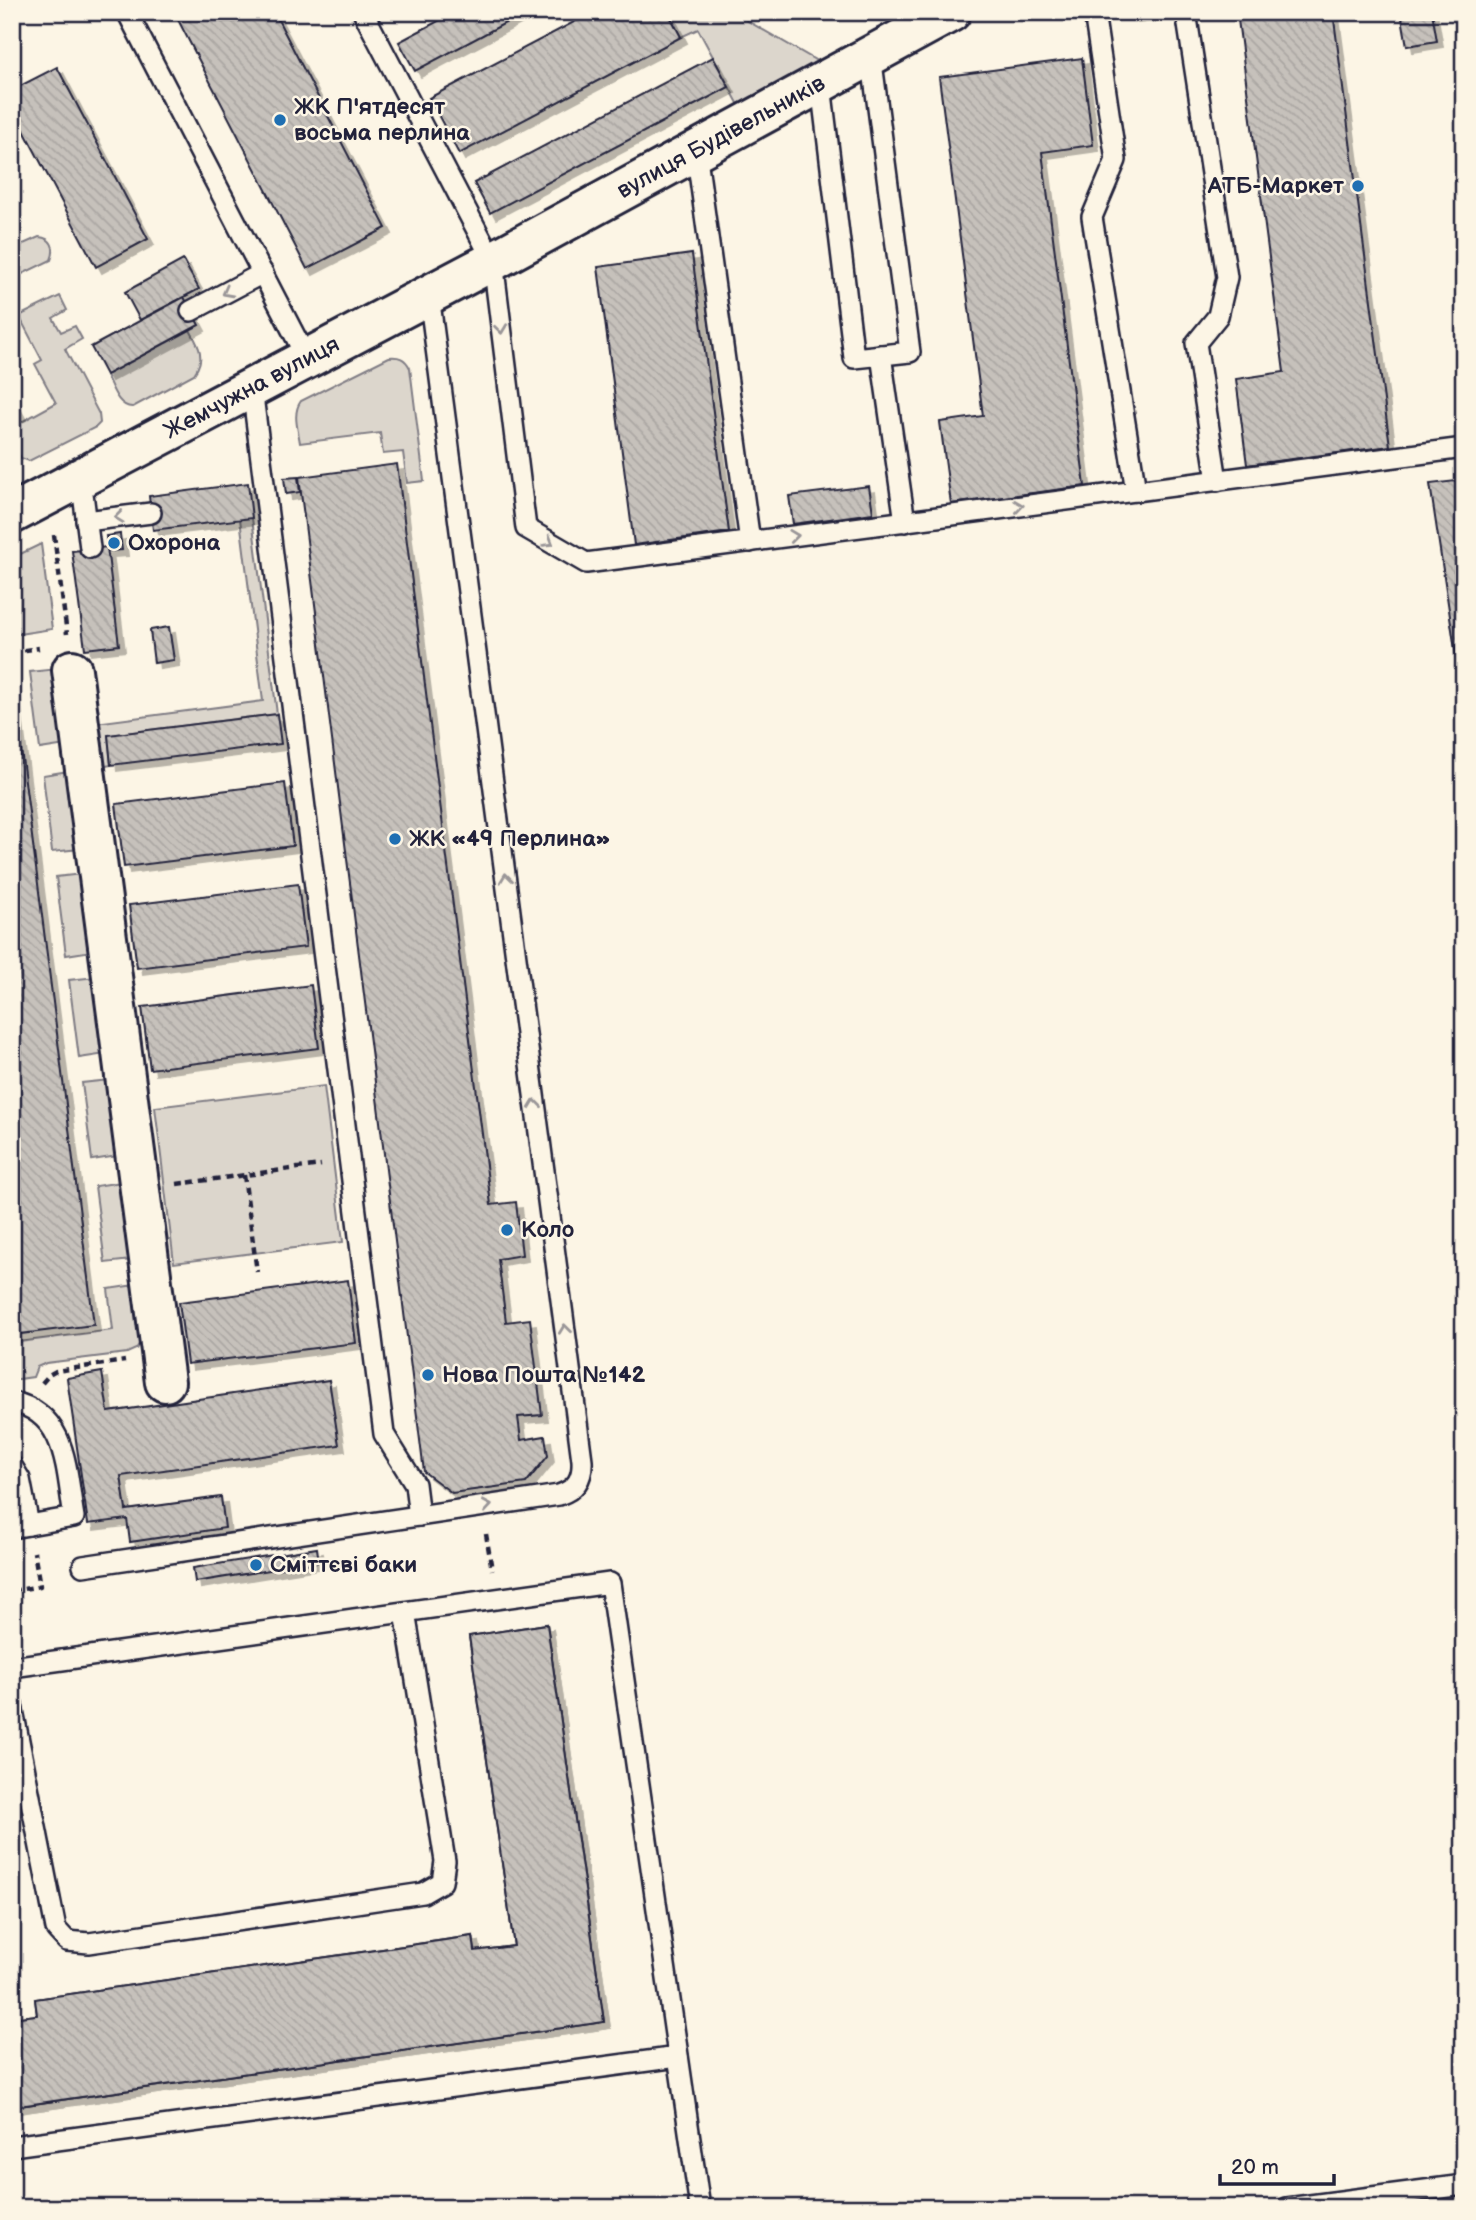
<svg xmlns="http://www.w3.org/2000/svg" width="1476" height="2220" font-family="'Balsamiq Sans',sans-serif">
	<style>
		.grass { fill: #dcd6cc; stroke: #7f7c84; stroke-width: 2 }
		.building { fill: url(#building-back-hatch); stroke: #22223b; stroke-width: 2; filter: url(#shadow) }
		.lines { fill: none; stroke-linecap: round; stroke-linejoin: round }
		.lane-casing { stroke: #22223b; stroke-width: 24 }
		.street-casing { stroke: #22223b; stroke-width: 44 }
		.path { stroke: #22223b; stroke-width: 4.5; stroke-dasharray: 7 5; stroke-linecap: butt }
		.lane { stroke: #fcf5e5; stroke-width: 19 }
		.street { stroke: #fcf5e5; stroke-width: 38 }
		.oneway { stroke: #9a9698 }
		.poi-dot { fill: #1f6fb2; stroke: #fcf5e5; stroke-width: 2.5 }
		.labels { text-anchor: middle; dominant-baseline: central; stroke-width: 5; stroke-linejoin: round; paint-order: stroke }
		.poi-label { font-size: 23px; font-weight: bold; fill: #22223b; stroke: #fcf5e5; text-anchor: start }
		.street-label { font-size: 23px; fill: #22223b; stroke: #fcf5e5 }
	</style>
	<defs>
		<pattern id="building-back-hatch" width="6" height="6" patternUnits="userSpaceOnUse" patternTransform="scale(1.75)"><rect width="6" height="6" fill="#c6c1bb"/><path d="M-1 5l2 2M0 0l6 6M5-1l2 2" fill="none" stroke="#aaa6a2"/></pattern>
		<filter id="shadow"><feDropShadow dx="6" dy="6" stdDeviation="0" flood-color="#0004"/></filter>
	</defs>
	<rect width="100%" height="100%" fill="#fcf5e5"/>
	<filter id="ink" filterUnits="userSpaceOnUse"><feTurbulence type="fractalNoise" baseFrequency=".0143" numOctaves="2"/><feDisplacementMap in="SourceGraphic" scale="14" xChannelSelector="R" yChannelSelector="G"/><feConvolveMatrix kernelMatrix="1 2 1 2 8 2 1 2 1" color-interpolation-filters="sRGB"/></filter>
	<g filter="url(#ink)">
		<g class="grass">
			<path d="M668,12H732L822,64L740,107L698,29L681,37Z"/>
			<path d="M39,237C52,238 56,248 51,260L12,279V249Z"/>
			<path d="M60,296L67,310L53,318L61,332L75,326L82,339L65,349L99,414L100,423L96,427L29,461L21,458L12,442V427L56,403L35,364L42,360L19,316Z"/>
			<path d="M190,330C199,346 206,358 194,374L133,407C118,408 112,387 106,375Z"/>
			<path d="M389,357C399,356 405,358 410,368L424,481L407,483L403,452L383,454L380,433L300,443C298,429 292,413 301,401Z"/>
			<path d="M252,518L277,714L108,735L111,765L101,767L95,723L263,701L240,519Z"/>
			<path d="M41,544L52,629L12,635V604L16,602L12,595V558Z"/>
			<path d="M57,669L66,745L40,749L30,672Z"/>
			<path d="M69,771L79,849L52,852L43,775Z"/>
			<path d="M82,874L92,951L66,955L56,877Z"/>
			<path d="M96,977L106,1054L79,1058L69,980Z"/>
			<path d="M109,1080L118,1156L92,1160L82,1083Z"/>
			<path d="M324,1086L343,1242L174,1263L155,1107Z"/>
			<path d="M122,1182L131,1260L105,1263L95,1186Z"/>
			<path d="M135,1285L141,1341L136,1349L127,1353L46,1363L37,1367L33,1377L12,1380V1343L113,1330L108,1289Z"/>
		</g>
		<g class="building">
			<path d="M174,12H274L386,228L307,269Z"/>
			<path d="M455,12H526L415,71L399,42Z"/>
			<path d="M593,12H668L681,37L459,154L429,98Z"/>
			<path d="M1131,12H1167V13L1132,17Z"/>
			<path d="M1237,12H1333L1390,446L1247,465L1236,379L1284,372Z"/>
			<path d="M1401,12H1432L1437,41L1407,46Z"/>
			<path d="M713,57L729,87L490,213L474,183Z"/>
			<path d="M1082,58L1093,145L1042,152L1085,486L951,504L940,422L983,416L939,77Z"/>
			<path d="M57,67L148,239L96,267L12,108V90Z"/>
			<path d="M692,254L729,532L634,545L598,267Z"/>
			<path d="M183,260L199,289L140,320L125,292Z"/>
			<path d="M184,297L199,325L106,375L91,347Z"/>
			<path d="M12,399L20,414L12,418Z"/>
			<path d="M397,464L491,1205L516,1202L522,1255L498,1259L506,1322L530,1319L542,1415L518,1417L521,1440L545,1436L548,1456L526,1483L452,1493L424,1472L299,477Z"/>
			<path d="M298,477L300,492L286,494L284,478Z"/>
			<path d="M1464,480V709L1430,484Z"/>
			<path d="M248,483L252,518L153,530L149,496Z"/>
			<path d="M869,486L873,513L793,524L789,496Z"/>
			<path d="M120,534L122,550L108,551L106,536Z"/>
			<path d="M107,547L119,645L85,649L72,551Z"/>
			<path d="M169,627L174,660L154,663L150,630Z"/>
			<path d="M12,679L94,1325L12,1335Z"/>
			<path d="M277,714L281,744L111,765L108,735Z"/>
			<path d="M285,783L293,846L124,867L116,804Z"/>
			<path d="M298,884L306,947L137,968L129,905Z"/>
			<path d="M311,985L319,1048L150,1069L142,1007Z"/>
			<path d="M348,1280L356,1343L187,1364L179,1302Z"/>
			<path d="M102,1372L108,1412L329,1380L339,1445L121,1476L126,1510L221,1497L225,1528L130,1542L127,1519L88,1524L67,1378Z"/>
			<path d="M317,1548L319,1562L195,1582L193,1568Z"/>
			<path d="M547,1624L604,2022L12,2107V2018L37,2015L35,1999L473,1936L475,1951L514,1946L469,1636Z"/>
			<path d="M547,1624L604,2022L12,2107V2018L37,2015L35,1999L473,1936L475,1951L514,1946L469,1636Z"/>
		</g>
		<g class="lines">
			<defs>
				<g id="lane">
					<path d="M127,12L307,359"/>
					<path d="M363,12L493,261L526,528L586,563L1464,448"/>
					<path d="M1094,12L1116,160L1092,217L1136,491"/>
					<path d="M1186,12L1227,277L1218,316L1196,343L1217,481"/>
					<path d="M821,85L854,358L910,352L871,55"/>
					<path d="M696,150L750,542"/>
					<path d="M191,311L263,273"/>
					<path d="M881,355L905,522"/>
					<path d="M252,388L384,1434L415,1484L419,1516"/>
					<path d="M81,478L90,548"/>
					<path d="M86,521L151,513"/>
					<path d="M12,1402C68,1413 66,1472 74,1517L12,1528"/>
					<path d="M12,1466L20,1479L29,1525"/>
					<path d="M83,1566L559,1495C577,1489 583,1478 582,1460L429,295"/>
					<path d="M12,1667L610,1583L700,2208"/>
					<path d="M12,1705L56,1929L67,1941L89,1943L423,1893L442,1882L445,1861L405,1612"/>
					<path d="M12,2146L678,2057"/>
					<path d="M1287,2208L1464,2185"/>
				</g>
				<g id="street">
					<path id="s1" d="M12,514L493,261L951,12"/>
					<path d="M72,670L165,1382"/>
				</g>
			</defs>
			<use href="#lane" class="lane-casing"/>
			<use href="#street" class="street-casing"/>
			<g class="path">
				<path d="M54,535L67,634"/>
				<path d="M12,652L39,648"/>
				<path d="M244,1175L257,1272"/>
				<path d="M177,1184L321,1165"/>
				<path d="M42,1383L49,1375L56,1371L125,1361"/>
				<path d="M486,1534L492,1570"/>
				<path d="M12,1591L40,1586L34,1552"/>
			</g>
			<use href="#lane" class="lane"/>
			<use href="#street" class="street"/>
		</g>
		<defs><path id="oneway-chevron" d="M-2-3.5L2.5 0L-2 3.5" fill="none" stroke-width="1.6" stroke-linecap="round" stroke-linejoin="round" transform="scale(1.75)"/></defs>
		<g class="oneway">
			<use href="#oneway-chevron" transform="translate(227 292) rotate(152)"/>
			<use href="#oneway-chevron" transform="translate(501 329) rotate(83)"/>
			<use href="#oneway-chevron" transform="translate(1019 506) rotate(-8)"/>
			<use href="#oneway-chevron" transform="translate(119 517) rotate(173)"/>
			<use href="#oneway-chevron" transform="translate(794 536) rotate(-7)"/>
			<use href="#oneway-chevron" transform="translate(549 542) rotate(31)"/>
			<use href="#oneway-chevron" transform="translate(506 878) rotate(-97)"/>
			<use href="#oneway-chevron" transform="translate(535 1104) rotate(-97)"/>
			<use href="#oneway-chevron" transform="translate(565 1329) rotate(-97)"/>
			<use href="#oneway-chevron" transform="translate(487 1506) rotate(-9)"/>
		</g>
	</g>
	<g class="poi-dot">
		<circle cx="280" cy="120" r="7"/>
		<circle cx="1358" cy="186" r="7"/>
		<circle cx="114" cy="543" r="7"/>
		<circle cx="395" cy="839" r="7"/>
		<circle cx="507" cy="1230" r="7"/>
		<circle cx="428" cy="1375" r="7"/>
		<circle cx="256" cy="1565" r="7"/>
	</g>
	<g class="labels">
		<g class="poi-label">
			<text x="294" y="107">ЖК П'ятдесят<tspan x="294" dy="26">восьма перлина</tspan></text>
			<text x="1344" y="186" text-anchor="end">АТБ-Маркет</text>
			<text x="128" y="543">Охорона</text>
			<text x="409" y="839">ЖК «49 Перлина»</text>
			<text x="521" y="1230">Коло</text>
			<text x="442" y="1375">Нова Пошта №142</text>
			<text x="270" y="1565">Сміттєві баки</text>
		</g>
		<g class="street-label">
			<text stroke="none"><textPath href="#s1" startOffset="803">вулиця Будівельників</textPath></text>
			<text stroke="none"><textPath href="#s1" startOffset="271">Жемчужна вулиця</textPath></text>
		</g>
	</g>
	<rect width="1476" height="2220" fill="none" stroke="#fcf5e5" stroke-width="42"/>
	<rect x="21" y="21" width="1434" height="2178" fill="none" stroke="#22223b" stroke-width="2.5" filter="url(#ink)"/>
	<path d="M1220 2174v10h114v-10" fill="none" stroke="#22223b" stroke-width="3.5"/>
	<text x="1231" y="2174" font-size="21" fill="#22223b" stroke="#fcf5e5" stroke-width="5" paint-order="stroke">20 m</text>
</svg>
